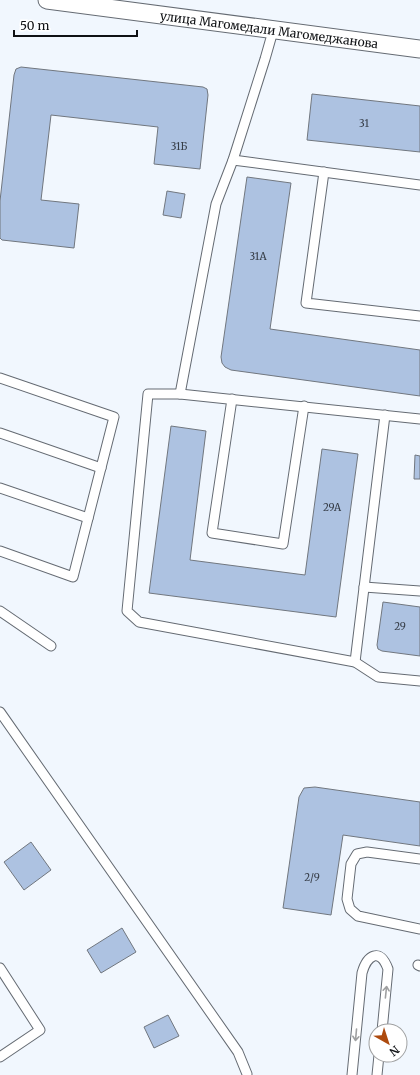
<svg xmlns="http://www.w3.org/2000/svg" width="420" height="1075" font-family="Merriweather,serif">
	<style>
		.building { fill: #adc2e1; stroke: #71777f }
		.lines { fill: none; stroke-linecap: round; stroke-linejoin: round }
		.service-casing { stroke: #656b73; stroke-width: 11 }
		.minor-casing { stroke: #656b73; stroke-width: 19 }
		.service { stroke: #fff; stroke-width: 9 }
		.minor { stroke: #fff; stroke-width: 17 }
		.oneway { stroke: #9fa0a1 }
		.labels { text-anchor: middle; dominant-baseline: central; stroke-width: 4; stroke-linejoin: round; paint-order: stroke }
		.number-label { font-size: 10px; fill: #363d47 }
		.street-label { font-size: 12px; fill: #0f1114; stroke: #fff }
	</style>
	<rect width="100%" height="100%" fill="#f1f7fe"/>
	<g class="building">
		<path d="M21,67L203,87L207,89L208,95L200,169L154,164L158,127L51,115L41,200L79,204L74,248L2,240L0,238V201L14,75L16,69Z"/>
		<path d="M312,94L420,106V152L307,140Z"/>
		<path d="M247,177L291,183L270,329L420,350V396L231,370L225,367L222,363L221,357Z"/>
		<path d="M167,191L185,194L181,218L163,215Z"/>
		<path d="M171,426L206,431L190,560L305,575L322,449L358,454L336,617L149,593Z"/>
		<path d="M415,455L420,456V479H414Z"/>
		<path d="M383,602L420,607V656L382,651L378,649L377,645Z"/>
		<path d="M315,787L420,802V846L343,835L331,915L283,908L299,797L304,788Z"/>
		<path d="M31,842L51,870L24,890L4,862Z"/>
		<path d="M122,928L136,952L101,973L87,950Z"/>
		<path d="M168,1015L179,1036L154,1048L144,1027Z"/>
	</g>
	<g class="lines">
		<defs>
			<g id="service">
				<path d="M233,160L420,185"/>
				<path d="M324,172L306,303L420,316"/>
				<path d="M0,378L114,417L73,577L0,551"/>
				<path d="M180,394L216,204L233,160L265,59L273,31"/>
				<path d="M232,399L212,533L283,544L304,406"/>
				<path d="M420,419L180,394H148L127,611L139,622L355,662L378,677L420,681"/>
				<path d="M0,433L101,468"/>
				<path d="M0,488L88,518"/>
				<path d="M364,587L420,591"/>
				<path d="M0,611L51,646"/>
				<path d="M355,662L385,415"/>
				<path d="M0,712L238,1052L247,1074"/>
				<path d="M420,859L367,852L357,854L351,864L347,899L350,909L358,916L420,929"/>
				<path d="M418,965L420,966"/>
				<path d="M0,968L40,1030L0,1057"/>
				<path d="M352,1075L362,973C367,955 380,947 388,969L382,1031"/>
				<path d="M377,1075L379,1055"/>
			</g>
			<g id="minor">
				<path id="s1" d="M47,0L420,49"/>
			</g>
		</defs>
		<use href="#service" class="service-casing"/>
		<use href="#minor" class="minor-casing"/>
		<use href="#service" class="service"/>
		<use href="#minor" class="minor"/>
	</g>
	<defs><path id="oneway-shaft" d="M-6 0H5M1.5-3L5.5 0L1.5 3" fill="none" stroke-width="1.6" stroke-linecap="round" stroke-linejoin="round"/></defs>
	<g class="oneway">
		<use href="#oneway-shaft" transform="translate(386 992) rotate(-84)"/>
		<use href="#oneway-shaft" transform="translate(356 1035) rotate(95)"/>
	</g>
	<g class="labels">
		<g class="number-label">
			<text x="364" y="123">31</text>
			<text x="179" y="146">31Б</text>
			<text x="258" y="256">31А</text>
			<text x="332" y="507">29А</text>
			<text x="400" y="626">29</text>
			<text x="312" y="877">2/9</text>
		</g>
		<g class="street-label">
			<text stroke="none"><textPath href="#s1" startOffset="224">улица Магомедали Магомеджановa</textPath></text>
		</g>
	</g>
	<g transform="translate(388 1043) rotate(141)"><circle r="19" fill="#ffffff" stroke="#9fa0a1"/>
	<path d="M0-3L7 15L0 10L-7 15Z" fill="#ad4a0e"/>
	<text y="-6" font-size="11" font-weight="bold" text-anchor="middle" fill="#0f1114">N</text>
	</g>
	<path d="M14 30v6h123v-6" fill="none" stroke="#0f1114" stroke-width="2"/>
	<text x="20" y="30" font-size="12" fill="#0f1114" stroke="#ffffff" stroke-width="3" paint-order="stroke">50 m</text>
</svg>
